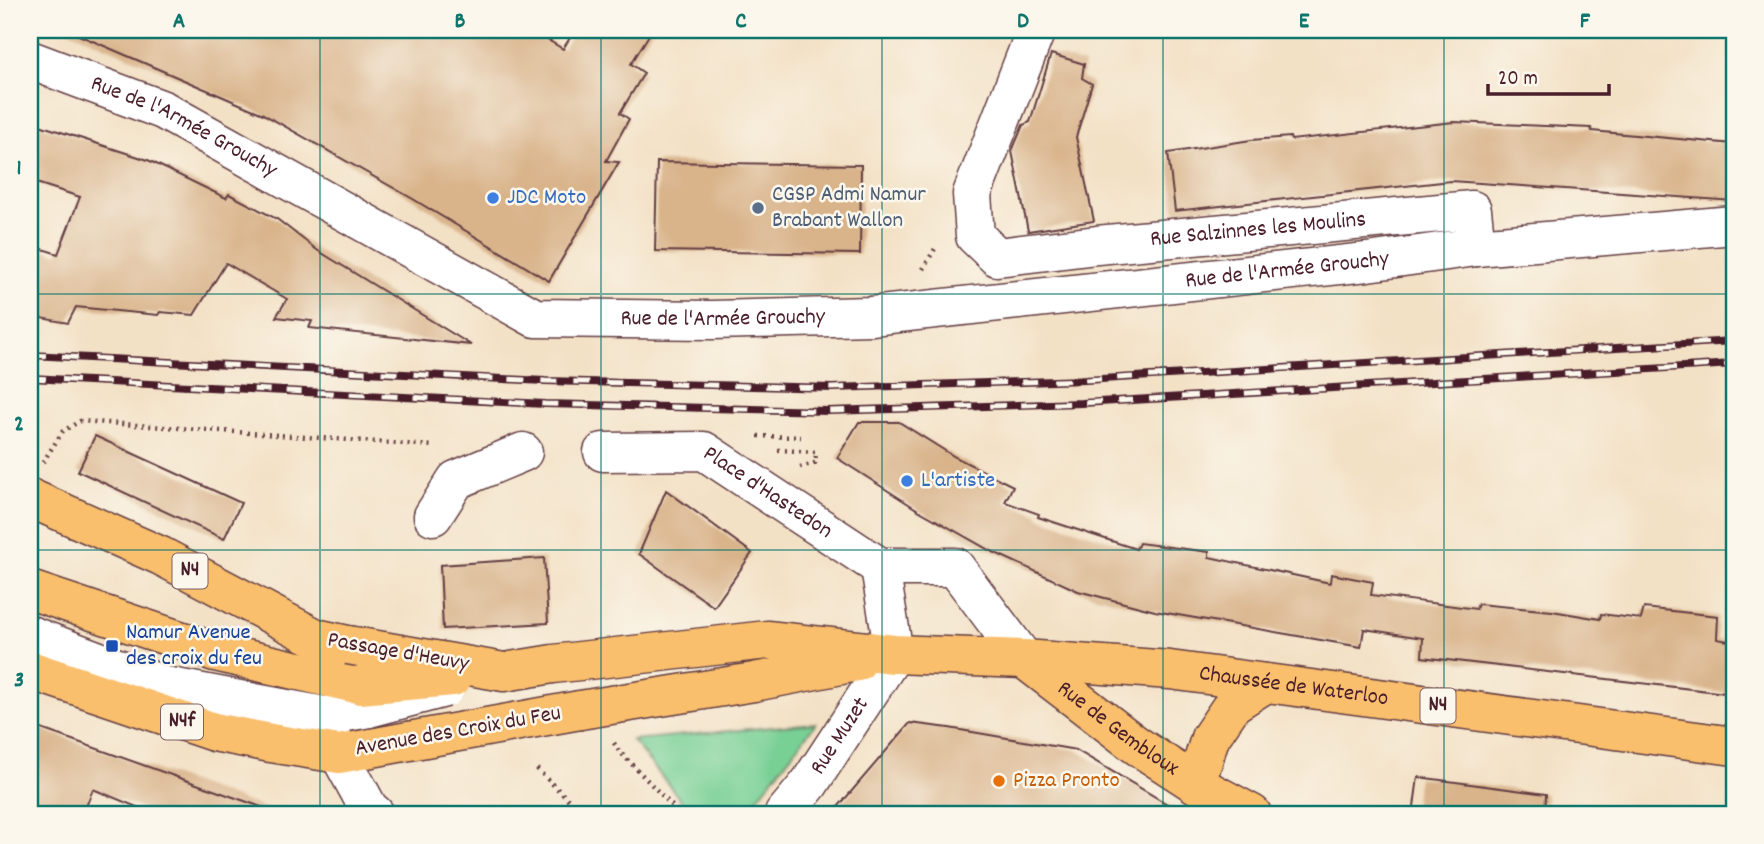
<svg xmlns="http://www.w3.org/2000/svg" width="1764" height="844" font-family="Dekko,sans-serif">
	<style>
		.green { fill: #78d095; stroke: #617860; stroke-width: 2 }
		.building { fill: #d9b48b }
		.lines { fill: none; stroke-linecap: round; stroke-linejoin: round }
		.minor-casing { stroke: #633c42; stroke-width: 41 }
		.major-casing { stroke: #633c42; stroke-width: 41 }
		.path { stroke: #633c42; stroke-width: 4.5; stroke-dasharray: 2 5; stroke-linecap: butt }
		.minor { stroke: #fff; stroke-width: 38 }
		.major { stroke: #f9bf6d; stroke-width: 38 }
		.rail-casing { stroke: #4a1f2b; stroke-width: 8 }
		.rail { stroke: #fbf7ec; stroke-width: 5; stroke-dasharray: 16; stroke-linecap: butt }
		.minor-bridge-casing { stroke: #633c42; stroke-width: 41; stroke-linecap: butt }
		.major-bridge-casing { stroke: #633c42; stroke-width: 41; stroke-linecap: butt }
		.minor-bridge { stroke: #fff; stroke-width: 38 }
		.major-bridge { stroke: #f9bf6d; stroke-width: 38 }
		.grid { fill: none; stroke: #0f766e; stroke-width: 2; stroke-opacity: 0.55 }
		.shop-dot { fill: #3f7fe0; stroke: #fbf7ec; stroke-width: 2.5 }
		.service-dot { fill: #5c6f8a; stroke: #fbf7ec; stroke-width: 2.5 }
		.transit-dot { fill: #1a4fb4; stroke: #fbf7ec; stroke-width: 2.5 }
		.food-dot { fill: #e8710a; stroke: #fbf7ec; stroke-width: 2.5 }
		.labels { text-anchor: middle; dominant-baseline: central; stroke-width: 5; stroke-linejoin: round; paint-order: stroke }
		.shield { fill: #fbf7ec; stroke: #7f6065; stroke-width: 2 }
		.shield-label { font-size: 21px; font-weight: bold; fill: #4a1f2b }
		.street-label { font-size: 23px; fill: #4a1f2b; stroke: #fbf7ec }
		.service-label { font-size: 23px; fill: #4e5e75; stroke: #fbf7ec; text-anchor: start }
		.shop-label { font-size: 23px; fill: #366cbe; stroke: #fbf7ec; text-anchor: start }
		.transit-label { font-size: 23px; fill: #164399; stroke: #fbf7ec; text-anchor: start }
		.food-label { font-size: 23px; fill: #c56008; stroke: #fbf7ec; text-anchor: start }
		.neatline { fill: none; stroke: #0f766e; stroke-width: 2.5 }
		.grid-label { font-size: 23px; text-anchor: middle; font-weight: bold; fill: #0f766e }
	</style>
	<rect width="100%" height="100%" fill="#fbf7ec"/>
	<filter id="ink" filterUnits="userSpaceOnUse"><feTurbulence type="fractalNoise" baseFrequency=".0143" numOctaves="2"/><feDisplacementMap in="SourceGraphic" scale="14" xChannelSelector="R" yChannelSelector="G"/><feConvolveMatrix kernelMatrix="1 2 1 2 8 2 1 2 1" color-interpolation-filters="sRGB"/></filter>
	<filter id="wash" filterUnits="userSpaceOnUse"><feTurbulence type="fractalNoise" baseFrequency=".00686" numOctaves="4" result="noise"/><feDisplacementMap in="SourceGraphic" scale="28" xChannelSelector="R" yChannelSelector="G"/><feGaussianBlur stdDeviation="1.57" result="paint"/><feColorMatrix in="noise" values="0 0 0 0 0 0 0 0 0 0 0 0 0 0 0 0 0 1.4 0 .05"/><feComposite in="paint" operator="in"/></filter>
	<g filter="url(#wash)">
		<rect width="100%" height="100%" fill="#f3e1c6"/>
		<path class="green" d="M816,723L745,814H692L632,740Z"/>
		<g id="blocks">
			<g class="building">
				<path d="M67,30H531L563,49L575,30H652L631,64L644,73L620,113L629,119L606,161L619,162L549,281L413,199L263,114Z"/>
				<path d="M1051,54L1084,64L1082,78L1092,84L1076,137L1094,221L1028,231L1012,151L1023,125L1030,122Z"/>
				<path d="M30,122L148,160L226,198L229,194L277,219L317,250L471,345L309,328L312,321L276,317L287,299L226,263L194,315L160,312L158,315L76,307L68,323L30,316V245L58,254L80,197L30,181Z"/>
				<path d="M1454,122L1591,128L1592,131L1733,144L1731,164H1734V201L1451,181L1175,211L1168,153L1251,140L1290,137L1291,140Z"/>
				<path d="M657,162L861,165L860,254L655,251Z"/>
				<path d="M859,422H899L955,457L1013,486L1005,502L1039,514L1038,517L1136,549L1139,543L1209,552V557L1330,583L1331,574L1373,582L1371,595L1476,609L1478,604L1552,611L1600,619L1601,614L1641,619L1644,608L1718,616L1717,639L1734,642V694L1422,657L1423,638L1364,629L1361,647L1155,611L1078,591L989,550L918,510L837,458Z"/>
				<path d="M95,436L241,503L224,539L78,471Z"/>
				<path d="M666,490L752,553L714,607L639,554Z"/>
				<path d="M544,558L548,623L443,629L440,565Z"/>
				<path d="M910,723L949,728L1076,750L1184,814H832Z"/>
				<path d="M30,725L273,811L272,814H154L93,789L83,814H30Z"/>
				<path d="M1418,777L1546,794L1545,814H1413Z"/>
			</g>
		</g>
	</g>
	<g filter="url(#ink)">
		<use href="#blocks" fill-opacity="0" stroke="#633c42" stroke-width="2"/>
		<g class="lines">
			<defs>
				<g id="minor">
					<path id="s1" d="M1036,30L972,194L975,236L997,257L1097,245L1472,210L1476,247"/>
					<path id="s2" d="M30,60L163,110L535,318L712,320L871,316L1367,262L1476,247L1734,225"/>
					<path id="s3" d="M603,452L704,451L880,567H955L1024,659"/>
					<path d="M433,516L456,480L523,452"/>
					<path d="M30,635L165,686L324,716L369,708"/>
					<path d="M327,724L339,754L369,809L375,814"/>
					<path id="s4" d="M784,814L809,784L894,654L880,567"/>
				</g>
				<g id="major">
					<path d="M30,498L161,556L316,638L348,645"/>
					<path d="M30,590L215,652L360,685"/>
					<path id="s5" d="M1024,659L1136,745L1196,784L1252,814"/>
					<path d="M30,670L214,732L271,743L339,754L409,741"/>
					<path id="s6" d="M504,672L553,664L767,640L894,654L1024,659L1170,670L1734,746"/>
					<path d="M580,710L754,682L857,662"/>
					<path d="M1196,784L1210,738L1233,704L1266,683"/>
				</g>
			</defs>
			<use href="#minor" class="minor-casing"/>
			<use href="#major" class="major-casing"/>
			<g class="path">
				<path d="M923,269L936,247"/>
				<path d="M758,436L801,437"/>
				<path d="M778,450L816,452L815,463L800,467"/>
				<path d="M43,462L63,431L80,421L434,446"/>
				<path d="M614,743L619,751L680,814"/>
				<path d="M537,769L583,814"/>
			</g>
			<use href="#minor" class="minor"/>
			<use href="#major" class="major"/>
			<defs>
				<g id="rail">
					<path d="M30,355L545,381L832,388L1085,380L1734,341"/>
					<path d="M30,378L545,404L828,411L1082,403L1734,364"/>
				</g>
			</defs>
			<use href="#rail" class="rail-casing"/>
			<use href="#rail" class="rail"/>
			<defs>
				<path id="minor-bridge" d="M369,708L445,688"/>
				<g id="major-bridge">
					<path d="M348,645L504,672"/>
					<path d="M360,685L453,677"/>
					<path d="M409,741L580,710"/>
				</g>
			</defs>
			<use href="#minor-bridge" class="minor-bridge-casing"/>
			<use href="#major-bridge" class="major-bridge-casing"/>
			<use href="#minor-bridge" class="minor-bridge"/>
			<use href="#major-bridge" class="major-bridge"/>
		</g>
	</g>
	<path class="grid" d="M320,30V814M601,30V814M882,30V814M1163,30V814M1444,30V814M30,294H1734M30,550H1734"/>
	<g class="shop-dot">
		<circle cx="493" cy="198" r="7"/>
		<circle cx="907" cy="481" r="7"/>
	</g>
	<circle class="service-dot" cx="758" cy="208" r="7"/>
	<rect class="transit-dot" x="105" y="639" width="14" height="14" rx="3.5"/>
	<circle class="food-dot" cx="999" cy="781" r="7"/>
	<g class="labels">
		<g class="shield">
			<rect x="172.5" y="553.5" width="35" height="35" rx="5"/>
			<rect x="1420.5" y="688.5" width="35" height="35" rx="5"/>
			<rect x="161" y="704.5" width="42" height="35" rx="5"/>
		</g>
		<g class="shield-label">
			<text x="190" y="571">N4</text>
			<text x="1438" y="706">N4</text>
			<text x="182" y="722">N4f</text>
		</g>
		<g class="street-label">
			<text stroke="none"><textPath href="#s2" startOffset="168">Rue de l'Armée Grouchy</textPath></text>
			<text stroke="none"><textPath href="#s1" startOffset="511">Rue Salzinnes les Moulins</textPath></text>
			<text stroke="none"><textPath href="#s2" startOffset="1323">Rue de l'Armée Grouchy</textPath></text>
			<text stroke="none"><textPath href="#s2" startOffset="756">Rue de l'Armée Grouchy</textPath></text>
			<text stroke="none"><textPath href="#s3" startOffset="177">Place d'Hastedon</textPath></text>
			<text transform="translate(398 653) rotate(10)">Passage d'Heuvy</text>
			<text stroke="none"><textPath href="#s6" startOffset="794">Chaussée de Waterloo</textPath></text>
			<text stroke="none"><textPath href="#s5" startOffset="117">Rue de Gembloux</textPath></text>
			<text transform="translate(458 732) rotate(-10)">Avenue des Croix du Feu</text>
			<text stroke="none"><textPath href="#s4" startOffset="96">Rue Muzet</textPath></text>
		</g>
		<g class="service-label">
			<text x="772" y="195">CGSP Admi Namur<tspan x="772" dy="26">Brabant Wallon</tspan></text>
		</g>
		<g class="shop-label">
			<text x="507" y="198">JDC Moto</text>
			<text x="921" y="481">L'artiste</text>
		</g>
		<g class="transit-label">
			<text x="126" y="633">Namur Avenue<tspan x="126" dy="26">des croix du feu</tspan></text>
		</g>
		<g class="food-label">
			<text x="1013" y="781">Pizza Pronto</text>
		</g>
	</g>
	<rect width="1764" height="844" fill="none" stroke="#fbf7ec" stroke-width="77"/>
	<path d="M1488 84v10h121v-10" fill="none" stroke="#4a1f2b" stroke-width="3.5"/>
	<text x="1498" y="84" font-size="21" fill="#4a1f2b" stroke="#fbf7ec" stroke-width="5" paint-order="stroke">20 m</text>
	<rect x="38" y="38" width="1688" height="768" class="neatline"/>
	<g class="grid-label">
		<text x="179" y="27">A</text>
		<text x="460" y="27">B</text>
		<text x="741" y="27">C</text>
		<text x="1023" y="27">D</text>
		<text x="1304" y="27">E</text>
		<text x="1585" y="27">F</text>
		<text x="19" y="174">1</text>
		<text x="19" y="430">2</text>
		<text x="19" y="686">3</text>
	</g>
</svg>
